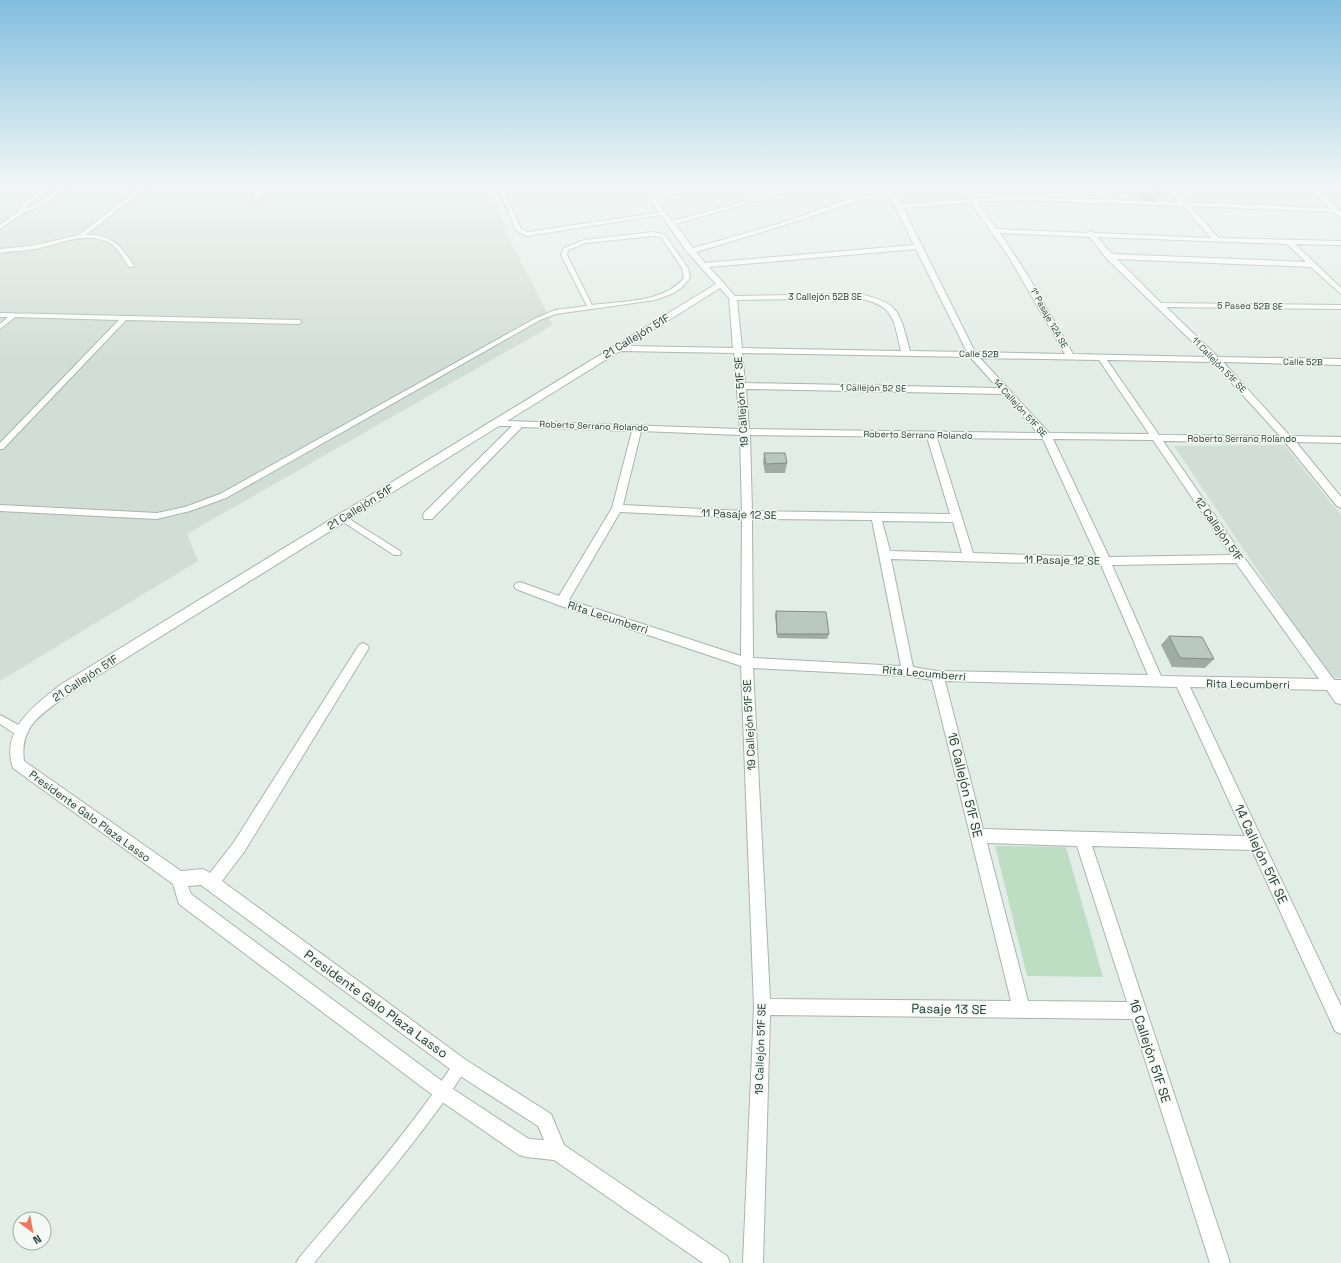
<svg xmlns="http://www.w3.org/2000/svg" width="1341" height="1263" font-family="'Space Grotesk',sans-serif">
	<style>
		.built { fill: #d1ddd7 }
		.green { fill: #bddec3 }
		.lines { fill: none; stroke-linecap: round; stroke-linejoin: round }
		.lane-casing { stroke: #a6b5af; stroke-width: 2 }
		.street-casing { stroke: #a6b5af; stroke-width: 2 }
		.lane { fill: #fff; fill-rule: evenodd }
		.street { fill: #fff; fill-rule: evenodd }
		.wall { fill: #9faca6 }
		.building { fill: #b9c8c1; stroke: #828c87 }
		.labels { text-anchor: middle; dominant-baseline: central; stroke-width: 3; stroke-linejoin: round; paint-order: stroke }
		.far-street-label { font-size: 9px; fill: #233e35; stroke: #f4f9f6 }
		.street-label { font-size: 11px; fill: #233e35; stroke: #f4f9f6 }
		.near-street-label { font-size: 13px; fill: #233e35; stroke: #f4f9f6 }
	</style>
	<rect width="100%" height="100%" fill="#e3ede8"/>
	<g class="built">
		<path d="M0,187H488L512,244L553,325L187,534L198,561L0,681Z"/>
		<path d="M1284,445L1341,515V678H1330L1174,446Z"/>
	</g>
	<path class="green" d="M995,846L1066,847L1103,977L1027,976Z"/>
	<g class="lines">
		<defs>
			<g id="lane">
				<path d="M45,187H50L26,206L25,209L35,205L61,187H66L39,207L23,213L0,229V225L19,211L22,204Z"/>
				<path d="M141,187H146L86,235C112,234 121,246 134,266L133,267H129C123,259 119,248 110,243C89,231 62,243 40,248C27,251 13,251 0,253V249L31,246L79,235Z"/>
				<path d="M264,187H269L257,201H253V199Z"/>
				<path d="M498,187H502L521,229L528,232L663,212L666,214L527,236L516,230Z"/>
				<path d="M653,232L665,235L688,268L690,278L682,287L674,293L655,300L556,314L540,320L226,498L190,511L157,519L0,511V505L157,513L185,507L220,494L536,318L555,310L587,306L561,255L564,248L584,240ZM653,236L661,237L682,268L684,278C663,303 622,301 592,305L567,255L568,250L585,243Z"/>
				<path d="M0,313L299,320L302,322L299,324L126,320L3,449H0V443L119,320L15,317L0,329V324L8,317H0Z"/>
				<path d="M343,515L400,551L401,553L400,555H394L340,520L339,518L340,516Z"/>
				<path d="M0,715L24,728L25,731L24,734C16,737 7,728 0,724Z"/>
				<path d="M460,1059L465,1061L467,1066L465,1071C420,1139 366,1200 314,1263H296L299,1258C353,1194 409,1132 455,1061Z"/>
			</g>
			<path id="street" d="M686,187H696L657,201L672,221L797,187H807L675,224L693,248L778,224L847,200L888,191L886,187H892L901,204L1006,196L1179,202L1165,187H1172L1187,202L1329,208L1308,187H1315L1341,212V218L1333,212L1190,206L1219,238L1341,241V245L1295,244L1341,288V294L1311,267L1117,259L1161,303L1341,305V309L1166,307L1218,357L1341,359V365L1223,362L1290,436L1341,437V443L1296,442L1341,497V508L1337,506L1285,442L1163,441L1243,556L1334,680H1341V704L1336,703L1327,690L1190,687L1341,1006V1034L1335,1031L1252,850L1092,846L1230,1263H1210L1132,1019L770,1015L763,1263H743L754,1007L741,666L558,605L516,589L514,586L516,583L520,582L559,596L612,508L632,431L522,427L432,519H424L423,516L424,513L512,426H499L70,693C44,713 19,724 24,761L181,871L203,869L210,873L234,842L359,645L363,643L367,645L369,648L367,651L244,852L222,881L466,1060L551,1114L564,1145L727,1256L730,1263H703L554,1160L526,1157L519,1155L438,1099L179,904L173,884L13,768C0,730 35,705 60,685L716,284L688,253L651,201L654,197ZM889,194L914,245L705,263L696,252L782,226L851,203ZM1006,200L1183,206L1211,238L1094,233L1090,231L1087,233L997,229L977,202ZM971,203L1009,257L1065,354L975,352L903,208ZM1000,233L1090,237L1106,258L1208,357L1073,354L1028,276ZM1097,237L1287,244L1306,262L1112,254ZM916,249L967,352L910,351C900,313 900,302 858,294L735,296L709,267ZM720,288L729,298L733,348L628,346ZM858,298C895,306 893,318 901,351L742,348L737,300ZM620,351L734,353L740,429L507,421ZM742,353L970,357L998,388L745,383ZM980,358L1099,360L1149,434L1049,433ZM1107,360L1213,362L1280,436L1159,435ZM746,389L1003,394L1038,433L749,429ZM641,431L740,435L742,511L623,505ZM750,435L927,437L950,514L752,511ZM937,438L1043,439L1097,557L973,553ZM1053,439L1153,440L1231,555L1109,557ZM620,512L742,518L741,656L569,600ZM752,519L872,520L901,666L753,658ZM882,521L953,522L962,553L890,551ZM891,559L1101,565L1148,675L937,671L913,667ZM1236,563L1319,679L1161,676L1112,565ZM753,668L908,676L932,680L1011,1001L770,999ZM945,681L1177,687L1245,836L983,829ZM987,843L1077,846L1127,1002L1028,1001ZM201,885L454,1072L538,1126L544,1140L529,1139L450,1087L191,894L188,886Z"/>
		</defs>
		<use href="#lane" class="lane-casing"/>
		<use href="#street" class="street-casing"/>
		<use href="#lane" class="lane"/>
		<use href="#street" class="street"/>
	</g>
	<g class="wall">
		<path d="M1137,187H1162L1163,189L1157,202L1143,201L1135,190Z"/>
		<path d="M764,453L787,463L785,473H765L763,463Z"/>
		<path d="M776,611L829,634L827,639L777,638L775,616Z"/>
		<path d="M1169,636L1214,659L1205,668L1172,667L1161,645Z"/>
	</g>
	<g class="building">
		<path d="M1148,187H1162L1163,189L1149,188Z"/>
		<path d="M764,453H785L787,463L766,464Z"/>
		<path d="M776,611L826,612L829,634H777Z"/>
		<path d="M1169,636L1202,637L1214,659L1180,658Z"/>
	</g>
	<linearGradient id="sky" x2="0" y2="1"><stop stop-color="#83bedf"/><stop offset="0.51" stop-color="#f2f7f5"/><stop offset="1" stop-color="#f2f7f5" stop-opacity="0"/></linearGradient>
	<rect width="1341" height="364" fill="url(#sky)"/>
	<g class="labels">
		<g class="far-street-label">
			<text x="825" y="297">3 Callejón 52B SE</text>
			<text transform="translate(1250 306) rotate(1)">5 Paseo 52B SE</text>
			<text transform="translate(1049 318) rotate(61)">1° Pasaje 12A SE</text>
			<text transform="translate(979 354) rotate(1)">Calle 52B</text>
			<text transform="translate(1303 362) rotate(1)">Calle 52B</text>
			<text transform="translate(1219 365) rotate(46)">11 Callejón 51F SE</text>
			<text transform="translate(873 388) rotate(1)">1 Callejón 52 SE</text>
			<text transform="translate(1020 408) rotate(48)">14 Callejón 51F SE</text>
			<text transform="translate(594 426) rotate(2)">Roberto Serrano Rolando</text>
			<text transform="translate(918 435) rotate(1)">Roberto Serrano Rolando</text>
			<text x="1242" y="439">Roberto Serrano Rolando</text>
		</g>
		<g class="street-label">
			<text transform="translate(636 336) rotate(-31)">21 Callejón 51F</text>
			<text transform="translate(741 402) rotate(-94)">19 Callejón 51F SE</text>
			<text transform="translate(360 507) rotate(-32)">21 Callejón 51F</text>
			<text transform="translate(739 514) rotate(2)">11 Pasaje 12 SE</text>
			<text transform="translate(1219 529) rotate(55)">12 Callejón 51F</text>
			<text transform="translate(1062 560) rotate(1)">11 Pasaje 12 SE</text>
			<text transform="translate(608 617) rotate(18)">Rita Lecumberri</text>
			<text transform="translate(924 673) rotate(5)">Rita Lecumberri</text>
			<text transform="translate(85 678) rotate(-33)">21 Callejón 51F</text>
			<text transform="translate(1248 684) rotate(1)">Rita Lecumberri</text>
			<text transform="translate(749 725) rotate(-93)">19 Callejón 51F SE</text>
			<text transform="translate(90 816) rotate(36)">Presidente Galo Plaza Lasso</text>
			<text transform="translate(760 1049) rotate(-88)">19 Callejón 51F SE</text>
		</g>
		<g class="near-street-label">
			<text transform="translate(965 785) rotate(76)">16 Callejón 51F SE</text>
			<text transform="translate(1261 854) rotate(65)">14 Callejón 51F SE</text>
			<text transform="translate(376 1004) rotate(36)">Presidente Galo Plaza Lasso</text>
			<text transform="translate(949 1009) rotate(1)">Pasaje 13 SE</text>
			<text transform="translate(1150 1051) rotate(72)">16 Callejón 51F SE</text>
		</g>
	</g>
	<g transform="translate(32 1231) rotate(148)"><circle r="19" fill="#f4f9f6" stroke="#a0aea9"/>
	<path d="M0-3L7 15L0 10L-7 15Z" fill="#f0765e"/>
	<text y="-6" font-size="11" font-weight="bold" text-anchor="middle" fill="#233e35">N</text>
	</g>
</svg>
